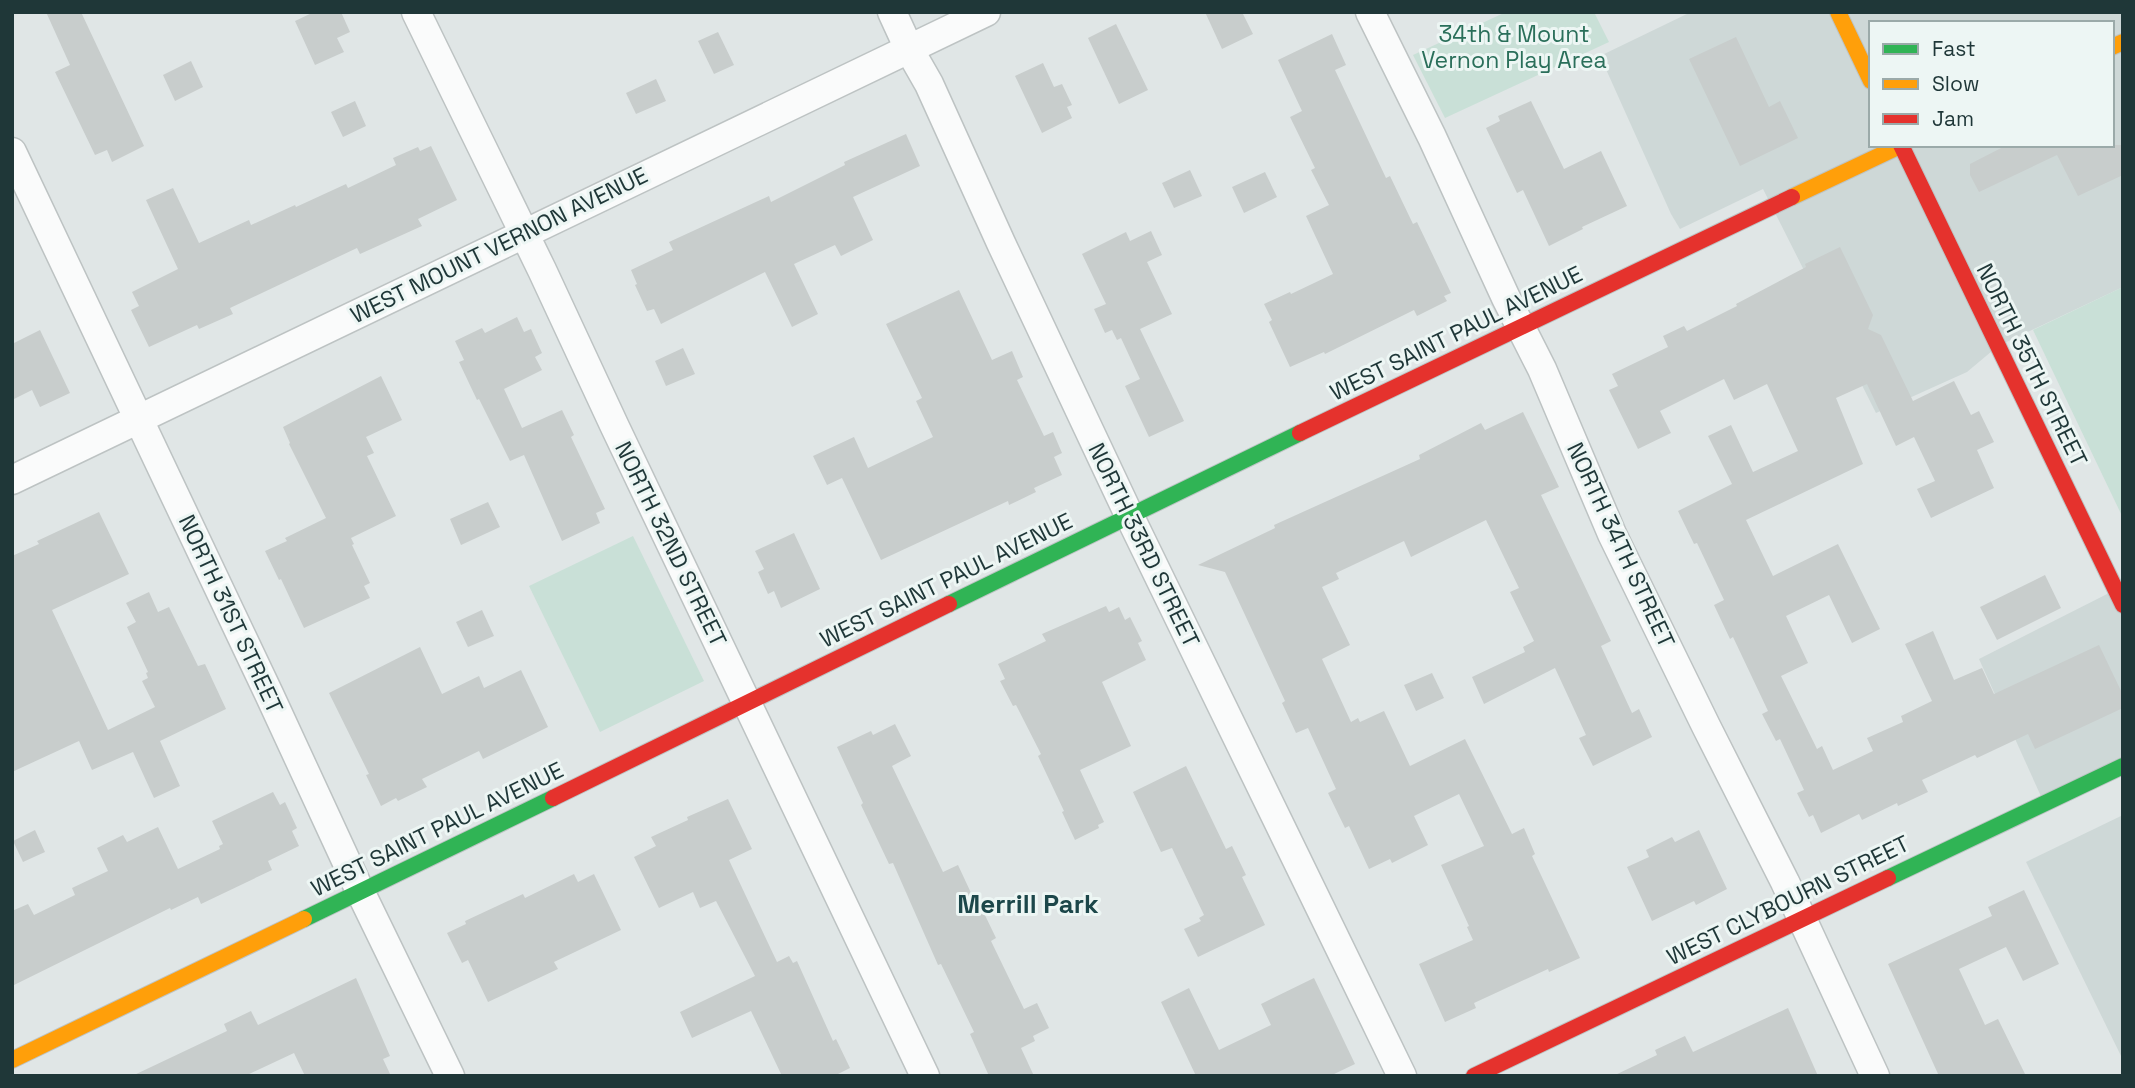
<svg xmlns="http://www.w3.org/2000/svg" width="2135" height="1088" font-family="'Space Grotesk',sans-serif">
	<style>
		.built { fill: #ced8d7; fill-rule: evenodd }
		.green { fill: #c9e0d7 }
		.building { fill: #c8cdcc }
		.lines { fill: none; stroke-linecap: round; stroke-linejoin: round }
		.street-casing { stroke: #bdc3c3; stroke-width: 31 }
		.fast-casing { stroke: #bdc4c4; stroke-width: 18 }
		.slow-casing { stroke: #bdc4c4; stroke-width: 18 }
		.jam-casing { stroke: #bdc4c4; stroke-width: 18 }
		.street { stroke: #fafbfb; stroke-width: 28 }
		.fast { stroke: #30b455; stroke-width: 16 }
		.slow { stroke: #ff9f0a; stroke-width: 16 }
		.jam { stroke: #e5322d; stroke-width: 16 }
		.labels { text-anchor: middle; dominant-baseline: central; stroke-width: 6; stroke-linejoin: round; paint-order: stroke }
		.park-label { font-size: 23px; fill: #2a6f5a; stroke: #edf6f4 }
		.street-label { font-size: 23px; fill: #1f3738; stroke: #edf6f4 }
		.quarter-label { font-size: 26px; font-weight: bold; fill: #1c474a; stroke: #edf6f4 }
	</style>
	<rect width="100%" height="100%" fill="#e0e6e6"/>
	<g class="built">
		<path d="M1691,12H2123V287L1998,346L1967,372L1876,413L1763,189L1680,229L1671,214L1600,56ZM1871,23H2112V145H1871Z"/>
		<path d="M2115,590L2123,605V766L2044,803L1979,659Z"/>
		<path d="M2123,815V1060L2026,862Z"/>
	</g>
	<g class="green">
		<path d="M1506,12H1594L1609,42L1445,118L1413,55Z"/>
		<path d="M2123,287V518L2033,330Z"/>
		<path d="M633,536L704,681L600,732L529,586Z"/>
	</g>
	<g class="building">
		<path d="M46,12H81L144,146L112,162L107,150L95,155L55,72L70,65Z"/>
		<path d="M314,12H341L350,32L337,38L344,52L315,65L295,21Z"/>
		<path d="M1205,12H1242L1253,34L1222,49Z"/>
		<path d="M1116,24L1148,90L1119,104L1088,38Z"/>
		<path d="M718,32L734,65L714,74L698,41Z"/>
		<path d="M1332,34L1346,65L1335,70L1386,178L1390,176L1413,224L1417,222L1451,293L1444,296L1447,301L1417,316L1414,310L1325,354L1324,352L1290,367L1269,322L1272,320L1264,304L1290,292L1291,294L1333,274L1306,216L1329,205L1311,170L1315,168L1290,117L1302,111L1278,60Z"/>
		<path d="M1736,37L1769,107L1780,101L1798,138L1740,166L1689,59Z"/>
		<path d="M191,61L203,87L175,101L163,75Z"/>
		<path d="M1043,63L1054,87L1062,84L1072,105L1067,107L1072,118L1042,133L1015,76Z"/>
		<path d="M656,79L666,101L636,114L626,93Z"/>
		<path d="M355,101L366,126L343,137L331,112Z"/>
		<path d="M1531,101L1564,169L1601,151L1627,206L1582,227L1583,229L1549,246L1523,190L1517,193L1486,128L1500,121L1498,116Z"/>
		<path d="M906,134L920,166L853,197L873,240L841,256L835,245L794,264L818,314L792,327L765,272L661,324L654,309L647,311L635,285L637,284L631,270L673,250L669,242L769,196L771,202L845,165L844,162Z"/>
		<path d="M2007,145H2123V175L2078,196L2057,155L1979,192L1970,175V164Z"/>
		<path d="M431,146L457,200L418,219L422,226L360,254L357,248L230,308L233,314L199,329L197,325L149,347L131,310L139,306L132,292L178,269L146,200L173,188L199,243L249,220L251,225L295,205L296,207L346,184L348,188L396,165L393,158L418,147L420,151Z"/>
		<path d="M1190,170L1202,196L1174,208L1162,183Z"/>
		<path d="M1265,172L1277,197L1244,213L1232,187Z"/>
		<path d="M1151,231L1162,255L1147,262L1172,314L1140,329L1184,421L1149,437L1125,386L1140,379L1121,338L1117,340L1112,330L1105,333L1094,309L1106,304L1082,254L1126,232L1130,241Z"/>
		<path d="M1840,247L1873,315L1868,329L1881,335L1913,401L1954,381L1971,415L1979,411L1994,442L1977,450L1994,488L1931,518L1917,489L1935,481L1914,437L1896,446L1867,384L1836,398L1863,464L1746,520L1773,576L1838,544L1880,629L1852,643L1829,595L1786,616L1808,663L1781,676L1817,749L1822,746L1833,770L1873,751L1867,738L1903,722L1901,716L1932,701L1905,644L1933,631L1954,680L1982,668L1994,694L2099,645L2123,695V708L2035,749L2028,734L1977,758L1975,755L1922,780L1928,792L1898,806L1897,803L1862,820L1859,814L1821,833L1813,815L1809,817L1797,793L1804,790L1780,739L1776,741L1762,714L1768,711L1733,637L1730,639L1714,605L1724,600L1697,543L1694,544L1678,511L1732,484L1708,436L1731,425L1753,472L1798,451L1767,384L1734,400L1724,379L1660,411L1671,433L1638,449L1609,390L1618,386L1612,374L1668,347L1663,336L1684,326L1687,331L1737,306L1736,304L1806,267L1805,264Z"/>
		<path d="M959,290L992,360L1012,351L1023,377L1017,380L1044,436L1053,432L1062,453L1054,457L1062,475L1034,488L1036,492L1009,505L1008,501L881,560L842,478L827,485L813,456L854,437L868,468L933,437L916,401L922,398L886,324Z"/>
		<path d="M517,317L524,332L531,329L542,353L535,357L542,370L504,389L522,428L562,410L574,435L571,437L605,509L596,513L600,523L562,541L524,455L510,461L479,399L477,400L459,362L464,360L455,341L482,328L485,333Z"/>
		<path d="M40,330L70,393L40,407L32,390L12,400V344Z"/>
		<path d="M683,348L695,374L666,386L655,361Z"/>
		<path d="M381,376L402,420L366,437L374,453L367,456L396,516L351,538L354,544L352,545L370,583L364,586L370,598L304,628L281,579L279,580L265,551L287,541L285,538L326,518L289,444L290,443L283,427Z"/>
		<path d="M1523,412L1559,487L1541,495L1611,641L1601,646L1632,713L1639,709L1652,737L1593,766L1579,738L1586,735L1555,668L1484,704L1472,677L1525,652L1523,647L1534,641L1510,592L1519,588L1486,520L1411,557L1404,541L1336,573L1339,579L1322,587L1350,645L1322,659L1351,722L1358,718L1360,722L1384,711L1410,766L1465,739L1512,834L1524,828L1535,854L1532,856L1580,958L1549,972L1548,969L1474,1003L1476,1008L1445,1022L1419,964L1473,940L1467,927L1469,926L1441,865L1484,846L1459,794L1414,816L1428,845L1392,863L1390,859L1369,869L1349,826L1345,828L1328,793L1336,789L1308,728L1296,733L1282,703L1285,701L1225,572L1198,565L1275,528L1274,525L1420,459L1419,455L1481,423L1485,430Z"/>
		<path d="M488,502L500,527L461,545L450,519Z"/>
		<path d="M99,512L129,574L52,610L108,730L155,707L142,681L148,678L146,673L148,672L127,627L136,622L126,603L149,592L158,612L169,607L198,666L205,664L226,709L160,741L180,786L154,798L133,752L92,770L79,741L12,772V556L39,544L37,541Z"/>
		<path d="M794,533L820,589L781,608L774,591L768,594L758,572L764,569L755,551Z"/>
		<path d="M2045,575L2061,608L1997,640L1980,607Z"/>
		<path d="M1106,606L1109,612L1119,607L1125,620L1130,617L1142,641L1138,643L1146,660L1102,682L1131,746L1080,770L1104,822L1098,825L1099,828L1075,840L1062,812L1064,811L1038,756L1041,754L1016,705L1013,706L1000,681L1005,679L998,664L1046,641L1042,634Z"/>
		<path d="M482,610L494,636L468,647L456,622Z"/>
		<path d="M420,647L442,694L479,676L484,688L521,670L548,727L483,759L479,751L422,779L427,787L398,801L396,798L381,806L366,775L369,774L329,693Z"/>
		<path d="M1432,673L1444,698L1416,711L1404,685Z"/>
		<path d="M895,724L911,756L892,766L943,872L958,865L979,910L982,909L996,938L991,941L1024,1009L1037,1003L1049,1028L1033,1036L1035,1041L1021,1048L1034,1076H989L970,1034L974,1032L941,964L938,965L893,863L889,864L861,805L863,803L837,747L871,731L873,735Z"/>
		<path d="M1186,766L1226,849L1232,846L1246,875L1242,877L1265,925L1198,957L1184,929L1201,921L1199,918L1204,915L1172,848L1161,852L1133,792Z"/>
		<path d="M273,792L280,805L285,802L297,828L292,831L299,846L268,861L272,870L201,904L198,897L171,910L170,908L12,986V911L28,904L34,915L75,895L72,888L108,871L97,848L123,835L127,842L158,827L178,869L220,849L219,846L223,844L212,821Z"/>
		<path d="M728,799L752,849L729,860L777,962L789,956L793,963L797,961L833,1041L836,1039L850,1068L834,1076H782L751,1011L692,1038L680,1012L755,976L716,901L700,908L693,892L659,908L634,857L656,846L651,837L688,820L687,817Z"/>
		<path d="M35,830L45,852L23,862L13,841Z"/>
		<path d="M1699,830L1727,889L1696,905L1694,901L1652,921L1627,867L1649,857L1646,850L1672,837L1675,842Z"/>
		<path d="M574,874L578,882L594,874L621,930L554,962L558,969L488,1002L468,960L462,963L447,933L466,924L465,921L523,894L525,898Z"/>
		<path d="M2024,890L2059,964L2023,981L2006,947L1959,969L1985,1025L1998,1019L2026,1076H1939L1888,964L1992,916L1988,907Z"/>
		<path d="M356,978L390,1056L383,1059L391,1076H305L294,1053L245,1076H132L227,1031L224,1024L251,1011L258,1025Z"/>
		<path d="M1314,978L1355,1064L1330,1076H1196L1161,1002L1189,988L1219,1050L1271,1025L1261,1004Z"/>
		<path d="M1788,1008L1818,1076H1613L1657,1055L1655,1050L1685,1036L1693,1052Z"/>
	</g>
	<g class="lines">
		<defs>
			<g id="street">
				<path d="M416,12L542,270L615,427L925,1076"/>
				<path d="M892,12L909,49L929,84L1001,243L1129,515L1402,1076"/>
				<path d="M1370,12L1432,137L1506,298L1542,369L1612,534L1706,726L1785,882L1875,1076"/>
				<path d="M12,152L269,694L360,891L450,1076"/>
				<path d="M12,480L986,12"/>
			</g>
			<g id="fast">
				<path d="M949,604L1300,433"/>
				<path d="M1888,878L2123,766"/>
				<path d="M304,919L553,798"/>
			</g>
			<g id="slow">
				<path d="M1838,12L1871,81"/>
				<path d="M2112,47L2123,42"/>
				<path d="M1792,197L1902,145"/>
				<path d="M12,1060L304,919"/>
			</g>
			<g id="jam">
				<path d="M1901,145L2123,605"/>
				<path d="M1300,433L1792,197"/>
				<path d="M553,798L949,604"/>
				<path d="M1474,1076L1888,878"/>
			</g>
		</defs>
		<use href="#street" class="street-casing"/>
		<use href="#fast" class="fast-casing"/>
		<use href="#slow" class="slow-casing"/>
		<use href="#jam" class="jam-casing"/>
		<use href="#street" class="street"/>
		<use href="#fast" class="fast"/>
		<use href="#slow" class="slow"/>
		<use href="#jam" class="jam"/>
	</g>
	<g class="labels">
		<g class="park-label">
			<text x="1514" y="34">34th &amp; Mount<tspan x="1514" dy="26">Vernon Play Area</tspan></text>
		</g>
		<g class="street-label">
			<text transform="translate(499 245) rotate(-26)">WEST MOUNT VERNON AVENUE</text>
			<text transform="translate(1456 333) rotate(-26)">WEST SAINT PAUL AVENUE</text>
			<text transform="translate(2032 365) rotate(64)">NORTH 35TH STREET</text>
			<text transform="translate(671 544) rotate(64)">NORTH 32ND STREET</text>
			<text transform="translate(1144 545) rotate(64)">NORTH 33RD STREET</text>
			<text transform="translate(1621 545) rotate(65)">NORTH 34TH STREET</text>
			<text transform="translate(946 580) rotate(-26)">WEST SAINT PAUL AVENUE</text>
			<text transform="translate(231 614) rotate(65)">NORTH 31ST STREET</text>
			<text transform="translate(437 829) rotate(-26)">WEST SAINT PAUL AVENUE</text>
			<text transform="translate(1788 900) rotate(-26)">WEST CLYBOURN STREET</text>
		</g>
		<g class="quarter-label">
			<text x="1028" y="904">Merrill Park</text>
		</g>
	</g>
	<rect width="2135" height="1088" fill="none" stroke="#1f3738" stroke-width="28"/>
	<rect x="1869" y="21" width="245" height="126" fill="#edf6f4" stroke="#9baaa9" stroke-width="2"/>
	<rect x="1883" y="44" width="35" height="10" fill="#30b455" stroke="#9baaa9" stroke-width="2"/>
	<text x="1932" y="56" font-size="21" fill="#1f3738">Fast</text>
	<rect x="1883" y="79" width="35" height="10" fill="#ff9f0a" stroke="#9baaa9" stroke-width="2"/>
	<text x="1932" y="91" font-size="21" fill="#1f3738">Slow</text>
	<rect x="1883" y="114" width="35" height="10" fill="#e5322d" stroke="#9baaa9" stroke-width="2"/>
	<text x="1932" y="126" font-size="21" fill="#1f3738">Jam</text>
</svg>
